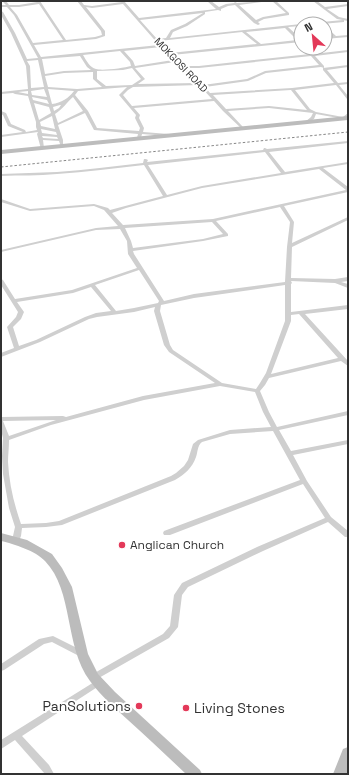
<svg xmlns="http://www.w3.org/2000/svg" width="349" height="775" font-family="'Space Grotesk',sans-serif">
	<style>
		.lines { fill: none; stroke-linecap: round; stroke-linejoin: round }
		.street { fill: #cfcfcf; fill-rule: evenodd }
		.secondary { fill: #bcbcbc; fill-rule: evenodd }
		.rail { stroke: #878787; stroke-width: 1; stroke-dasharray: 2.5 2; stroke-linecap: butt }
		.poi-dot { fill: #e33959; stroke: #fff; stroke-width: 1.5 }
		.labels { text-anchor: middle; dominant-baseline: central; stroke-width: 4; stroke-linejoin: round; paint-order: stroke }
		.far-street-label { font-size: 10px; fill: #323232; stroke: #fff }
		.poi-label { font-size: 12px; fill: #323232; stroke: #fff; text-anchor: start }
		.near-poi-label { font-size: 14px; fill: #323232; stroke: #fff; text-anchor: end }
	</style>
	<rect width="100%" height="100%" fill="#fff"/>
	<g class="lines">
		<g class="street">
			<path d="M2,1H6L9,5H19L37,2L36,1H40L66,40L95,37L102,35L101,31L77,1H81L84,5L92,6L122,2L120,1H124L139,18L216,9L207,1H211L219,7L226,4L234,3L235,2L237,3L269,1L239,5L256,20L263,17L286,13L272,1H276L289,13V15L264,19L258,22L260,24L258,25L254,23L235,5L228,6L221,9V11L218,10L205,12V14L187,26L173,32L170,38L301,24V26L288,27L301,39V42L172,55L183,66H199L310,54L304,48H308L313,54L348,50V52L315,56L324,66V68L321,67L266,73L248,81L205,87L210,93L292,88L334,83L323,70V68L348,65V67L327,70L338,83L348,82V84L339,85L348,96V99H347L336,85L295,90L310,109L316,112L343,117L348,113V116L344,119L316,114L314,119L307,123L305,122L311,117L313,113L269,108L228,111L243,127V129H242L223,111L214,101L134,108L140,115L139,118L144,128L143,132L169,134V136H168L142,134L141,138L139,139L137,138L138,134L94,130L85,113L58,125L63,140V147H61L59,141L43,140L44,148L41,149L37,134L38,132L1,137V135L23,132L8,126L3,115L1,114V111L6,113L11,124L25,130L26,132L37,130L36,127V122L28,96L15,94L13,93L1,94V92L28,89L26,66L11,33L1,15V11L3,12L15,33L27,59L38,58L14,15L7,7H1V5H6ZM39,4L63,40L33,43L17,15L10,7H19ZM123,4L159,45L41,57L34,45L96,39L105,36V31L86,7L92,8ZM203,13L185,24L171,30L166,38L157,39L140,20ZM285,28L297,40L261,44L246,32ZM242,32L257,44L170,53L159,41ZM161,47L173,60L135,66L133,61L124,51ZM120,51L130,62L131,66C124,68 102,71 96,69C90,68 86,60 83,55ZM80,56L87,67L91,70L64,71L45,74L42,59ZM311,56L319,65L265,71L247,79L203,85L186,68H199ZM38,60L44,87L31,88L30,66L27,61ZM175,62L197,83L138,84L145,79L135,68ZM132,68L141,79L132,85L106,86L97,79V71L123,70ZM93,72V79L102,87L77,89L48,87L45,76L64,73ZM199,85L212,99L132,106L123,95L128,90L133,87ZM127,87L119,95L136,115L135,118L140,128L139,131L97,128L88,111L75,95L78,91ZM44,89L47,97L32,95L31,91ZM48,89L74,91C69,98 61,103 52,104ZM291,90L307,110L269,106L226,109L213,95ZM28,91V94L18,92ZM32,97L47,100L49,104L33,100ZM73,97L83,111L58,123L55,114C63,109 66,103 73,97ZM34,103L49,107L51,113L39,120ZM60,105H61L59,108L54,111L53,107ZM52,116L55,129L41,126L40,122ZM41,129L56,132L57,135L42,133ZM42,136L57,137L58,139L43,138Z"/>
			<path d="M313,1H317L325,7L348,4V6L327,9L339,17L348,19V21L337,19Z"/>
			<path d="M343,20H344V22L322,24H309L311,23Z"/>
			<path d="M325,26L336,36L348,35V37L325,39V37L332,36L325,29Z"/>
			<path d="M348,141V143L269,152L285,172L348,162V164L323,168L348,187V192L284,206L294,222L292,243L348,217V220L292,247L291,278L335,279L348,277V281L341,282L348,284V288L335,283L291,281L292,283L291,284V312L348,305V309L305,314L348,361V366L341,361L269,378L265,385L260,391L269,412L277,427L348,411V415L279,430L291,451L348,440V444L293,455L307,481L331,517L348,531V537H345L328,522L263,551L188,587L182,595L178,627L169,638L97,679L94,680L91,679L90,677L91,675L163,634L170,626L174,595L182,583L257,547L325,518L303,484L170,535H164L163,533L164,531L300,480L273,431L230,434L202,442C197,446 198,452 196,457C192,468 185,474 175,480L62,525L46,527L22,528L21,536L18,543H12L11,541L13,536L15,527L9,508L3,474L2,456L3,438L1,430V417L63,416L66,417L143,396L215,383L169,352L164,345L154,311L155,307L134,312L97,317L89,319L40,342L1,357V353L14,348L7,327L16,317L18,312L1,285V279L3,280L15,299L72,290L137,268L128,254L127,241L120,229L96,230L1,252V250L96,228L118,226L104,210L94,206L30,211L1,202V199L30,209L94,204L108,208L110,210L163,196L144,165C115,168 86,172 57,174C38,176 20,175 1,176V174C20,173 38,173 57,172C85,170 114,166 143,163L144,159H146L148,160L147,162L263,150L264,148H265L267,149ZM265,152L281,173L202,186L167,195L148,165ZM319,169L346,190L213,219L123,225L112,213L126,208L202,188ZM280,207L290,222L287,247L285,282L194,294L164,301L134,254L133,251L203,241L228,236V234L216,221ZM212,222L223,234L203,239L133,248L131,241L125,228ZM139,270L159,301L158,303L134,308L116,311L95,285ZM285,285V321L266,373L260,383L256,389L222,383L173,350L170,345L160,311L161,305L194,298ZM91,287L111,311L96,313L85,317L36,340L19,346L13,327L21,319L24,312L17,302L73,293ZM299,314L338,358L271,374L291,321V315ZM220,386L255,392L263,412L271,427L230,430L198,440L193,444L188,460L184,466L176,473L171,476L59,521L46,523L21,524C14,504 9,483 8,462C8,455 9,448 9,440L51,425L144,400ZM56,420L9,436L3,421Z"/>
			<path d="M53,636L85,652L86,654L85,656L82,657L79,656L52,642L44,644L4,670L1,671V664L39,639Z"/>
			<path d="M99,679L102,680L103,682L102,684L22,736L49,765L54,774H45L15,740L1,749V740Z"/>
		</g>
		<g class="secondary">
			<path d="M348,116V120L1,154V150Z"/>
			<path d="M1,533L27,540L52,554L62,568L72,587L88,654L98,674L115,692L200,770L202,774H186C167,756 148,738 128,720C115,708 101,696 90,681C64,646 74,591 45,561C36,551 14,544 1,541Z"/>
			<path d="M348,747V770L347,774H333L343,749Z"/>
		</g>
		<path class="rail" d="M1,167L348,132"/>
	</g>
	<g class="poi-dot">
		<circle cx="122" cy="545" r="4"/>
		<circle cx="139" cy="706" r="4"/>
		<circle cx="186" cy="708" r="4"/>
	</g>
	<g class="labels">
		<g class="far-street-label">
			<text transform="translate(181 65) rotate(46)">MOKGOSI ROAD</text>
		</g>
		<g class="poi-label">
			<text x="130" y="545">Anglican Church</text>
		</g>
		<g class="near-poi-label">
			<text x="131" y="706">PanSolutions</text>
			<text x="194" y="708" text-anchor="start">Living Stones</text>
		</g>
	</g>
	<rect width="349" height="775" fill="none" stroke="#323232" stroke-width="4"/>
	<g transform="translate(313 36) rotate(333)"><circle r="19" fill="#ffffff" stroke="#adadad"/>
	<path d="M0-3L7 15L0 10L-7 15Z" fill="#e33959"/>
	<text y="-6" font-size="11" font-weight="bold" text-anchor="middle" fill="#323232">N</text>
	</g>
</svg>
